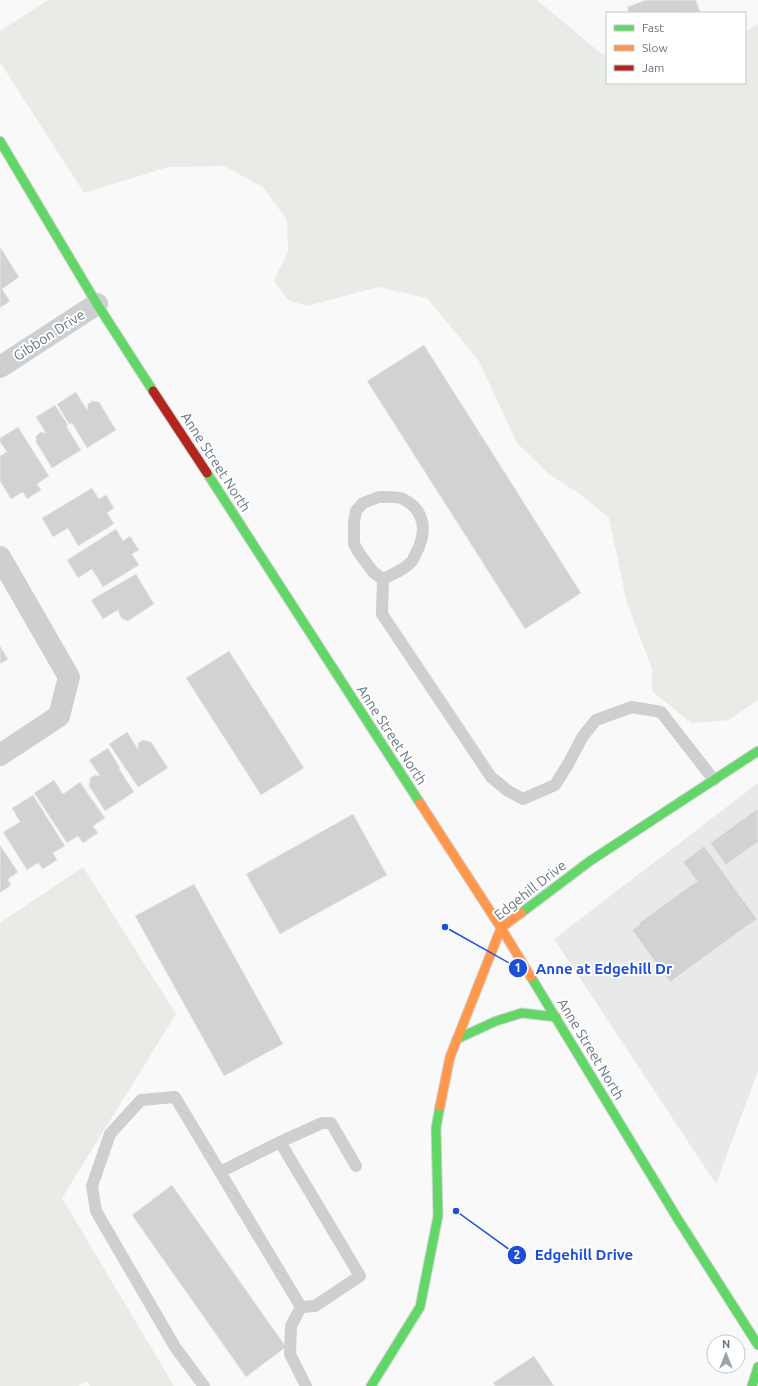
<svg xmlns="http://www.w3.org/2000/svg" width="758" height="1386" font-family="Ubuntu,sans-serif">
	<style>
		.built { fill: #e8e9e9 }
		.green { fill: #e8ebe6 }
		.building { fill: #d0d2d3; stroke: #e8e8e8 }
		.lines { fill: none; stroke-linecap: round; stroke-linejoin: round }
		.fast-casing { stroke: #d5d6d7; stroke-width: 11 }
		.slow-casing { stroke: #d5d6d7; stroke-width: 11 }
		.jam-casing { stroke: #d5d6d7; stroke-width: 11 }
		.lane { stroke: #cecfd0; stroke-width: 12 }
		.street { stroke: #cecfd0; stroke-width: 22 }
		.fast { stroke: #63d668; stroke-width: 9 }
		.slow { stroke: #ff974d; stroke-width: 9 }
		.jam { stroke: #b3261e; stroke-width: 9 }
		.labels { text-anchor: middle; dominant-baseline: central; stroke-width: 4; stroke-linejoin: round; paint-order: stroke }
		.street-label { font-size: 14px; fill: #657683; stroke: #fff }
		.leader { fill: none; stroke: #1d4ed8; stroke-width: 1.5 }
		.callout-dot { fill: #1d4ed8; stroke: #fff; stroke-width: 1.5 }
		.mark-label { font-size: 12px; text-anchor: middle; font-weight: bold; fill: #fff }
		.callout-label { font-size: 15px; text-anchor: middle; font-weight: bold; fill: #1d4ed8; stroke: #fff; stroke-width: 4; stroke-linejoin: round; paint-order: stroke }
	</style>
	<rect width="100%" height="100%" fill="#f9f9f9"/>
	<path class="built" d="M758,783V1071L716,1184L554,939Z"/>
	<g class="green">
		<path d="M48,0H537L603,55H607V83H745V32L758,24V700L729,720L691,723L652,691V669L627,603L609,518L580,494L550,475L517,443L479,361L427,298L378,287L307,306L288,300L274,281L288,252L287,220L263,187L224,166L168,167L84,193L0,62V31Z"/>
		<path d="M83,867L176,1014L62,1198L174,1386H90L87,1381L78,1386H0V923Z"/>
	</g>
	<g class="building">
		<path d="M646,0H696L700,12L629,13L627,7Z"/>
		<path d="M0,247L19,277L2,289L10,301L0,308Z"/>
		<path d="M424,345L581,593L525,629L367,381Z"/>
		<path d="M76,392L87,410L88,404L92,401L99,402L116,430L87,448L72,423L69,424L57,404Z"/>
		<path d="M55,405L68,425L66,426L81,450L52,468L36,442V436L41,432L46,433L36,417Z"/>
		<path d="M18,427L49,476L37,484L41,490L27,499L23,492L11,499L0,481V456L7,452L0,442V438Z"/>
		<path d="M92,488L99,499L106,495L114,508L107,513L114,524L78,546L68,528L53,537L42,518Z"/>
		<path d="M116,529L123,541L130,536L139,550L132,554L139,565L103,587L92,569L78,578L67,560Z"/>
		<path d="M136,574L154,604L128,621L121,618L118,610L103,619L91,600Z"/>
		<path d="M0,646L8,659L0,664Z"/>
		<path d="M229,651L304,768L261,795L186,678Z"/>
		<path d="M127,732L138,749V743L143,740L151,742L168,768L138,787L109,744Z"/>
		<path d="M108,748L120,768L119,769L134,792L105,811L89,786L90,778L95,775L100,776L89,760Z"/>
		<path d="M54,780L63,794L80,782L105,818L93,826L98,833L83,843L78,836L67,843L34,793Z"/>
		<path d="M33,795L65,846L53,853L57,860L43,869L38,863L27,870L3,832L20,822L12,808Z"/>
		<path d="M757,809L758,811V842L726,865L710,843Z"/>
		<path d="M353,814L387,875L280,934L246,874Z"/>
		<path d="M0,845L18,872L8,879L11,885L0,893Z"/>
		<path d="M704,846L757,919L670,982L632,930L640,924L639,923L697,881L683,862Z"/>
		<path d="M194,884L283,1044L224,1076L135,916Z"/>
		<path d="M172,1185L286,1347L246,1377L132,1215Z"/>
		<path d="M534,1356L554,1386H495L493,1383Z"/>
	</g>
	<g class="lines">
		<defs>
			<g id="fast">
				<path d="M0,141L97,304L153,391"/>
				<path d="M207,473L420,803"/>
				<path d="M521,913L590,861L758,751"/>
				<path d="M531,977L679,1221L758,1345"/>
				<path d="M457,1039L496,1021L522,1013L556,1017"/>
				<path d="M371,1386L420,1307L438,1216L436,1128L440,1106"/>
				<path d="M752,1386L758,1367"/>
			</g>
			<g id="slow">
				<path d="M420,803L501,928L531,977"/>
				<path d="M440,1106L450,1057L501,928L521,913"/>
			</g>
			<path id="jam" d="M153,391L207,473"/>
		</defs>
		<use href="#fast" class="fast-casing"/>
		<use href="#slow" class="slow-casing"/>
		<use href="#jam" class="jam-casing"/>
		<g class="lane">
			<path d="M379,497C386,497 397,496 403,499C426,510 427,533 416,553C415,555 414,559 412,561C405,570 392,574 383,579L373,572L359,553L354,544V522L356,511L363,503Z"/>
			<path d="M383,579L382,614L491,777L508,791L523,799L555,785L567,766L583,736L596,720L632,707L661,712L714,780"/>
			<path d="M280,1142L322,1123H331L356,1166"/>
			<path d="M301,1307L291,1326L290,1354L306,1386"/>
			<path d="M204,1386L175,1347L96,1211L92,1186L110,1134L141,1100L175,1097L301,1307L315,1306L360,1276L280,1142L220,1172"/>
		</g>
		<g class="street">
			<path d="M0,367L97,304"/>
			<path d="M0,557L69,677L59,716L0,755"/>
		</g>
		<use href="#fast" class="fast"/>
		<use href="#slow" class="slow"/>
		<use href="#jam" class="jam"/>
	</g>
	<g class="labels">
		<g class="street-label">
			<text transform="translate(49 335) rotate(-33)">Gibbon Drive</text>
			<text transform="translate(216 462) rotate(57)">Anne Street North</text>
			<text transform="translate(392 735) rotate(57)">Anne Street North</text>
			<text transform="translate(530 890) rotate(-38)">Edgehill Drive</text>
			<text transform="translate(591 1049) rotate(59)">Anne Street North</text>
		</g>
	</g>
	<path class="leader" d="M445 927L518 968M456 1211L517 1255"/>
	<g class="callout-dot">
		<circle cx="445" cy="927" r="4"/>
		<circle cx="456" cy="1211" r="4"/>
		<circle cx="518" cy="968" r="10"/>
		<circle cx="517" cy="1255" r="10"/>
	</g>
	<g class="mark-label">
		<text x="518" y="972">1</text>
		<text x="517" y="1259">2</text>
	</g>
	<g class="callout-label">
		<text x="604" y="974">Anne at Edgehill Dr</text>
		<text x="584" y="1260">Edgehill Drive</text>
	</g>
	<rect x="606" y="12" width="140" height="72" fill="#ffffff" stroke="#c1c8cd"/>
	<rect x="614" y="25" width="20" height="6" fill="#63d668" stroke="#c1c8cd"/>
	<text x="642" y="32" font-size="12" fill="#657683">Fast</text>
	<rect x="614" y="45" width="20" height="6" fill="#ff974d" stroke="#c1c8cd"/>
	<text x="642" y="52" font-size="12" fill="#657683">Slow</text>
	<rect x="614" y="65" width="20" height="6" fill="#b3261e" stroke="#c1c8cd"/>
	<text x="642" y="72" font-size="12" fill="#657683">Jam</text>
	<g transform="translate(726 1354)"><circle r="19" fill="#ffffff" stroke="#c1c8cd"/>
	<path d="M0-3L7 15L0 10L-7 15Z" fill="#99a4ac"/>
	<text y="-6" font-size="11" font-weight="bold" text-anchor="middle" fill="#657683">N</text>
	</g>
</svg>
